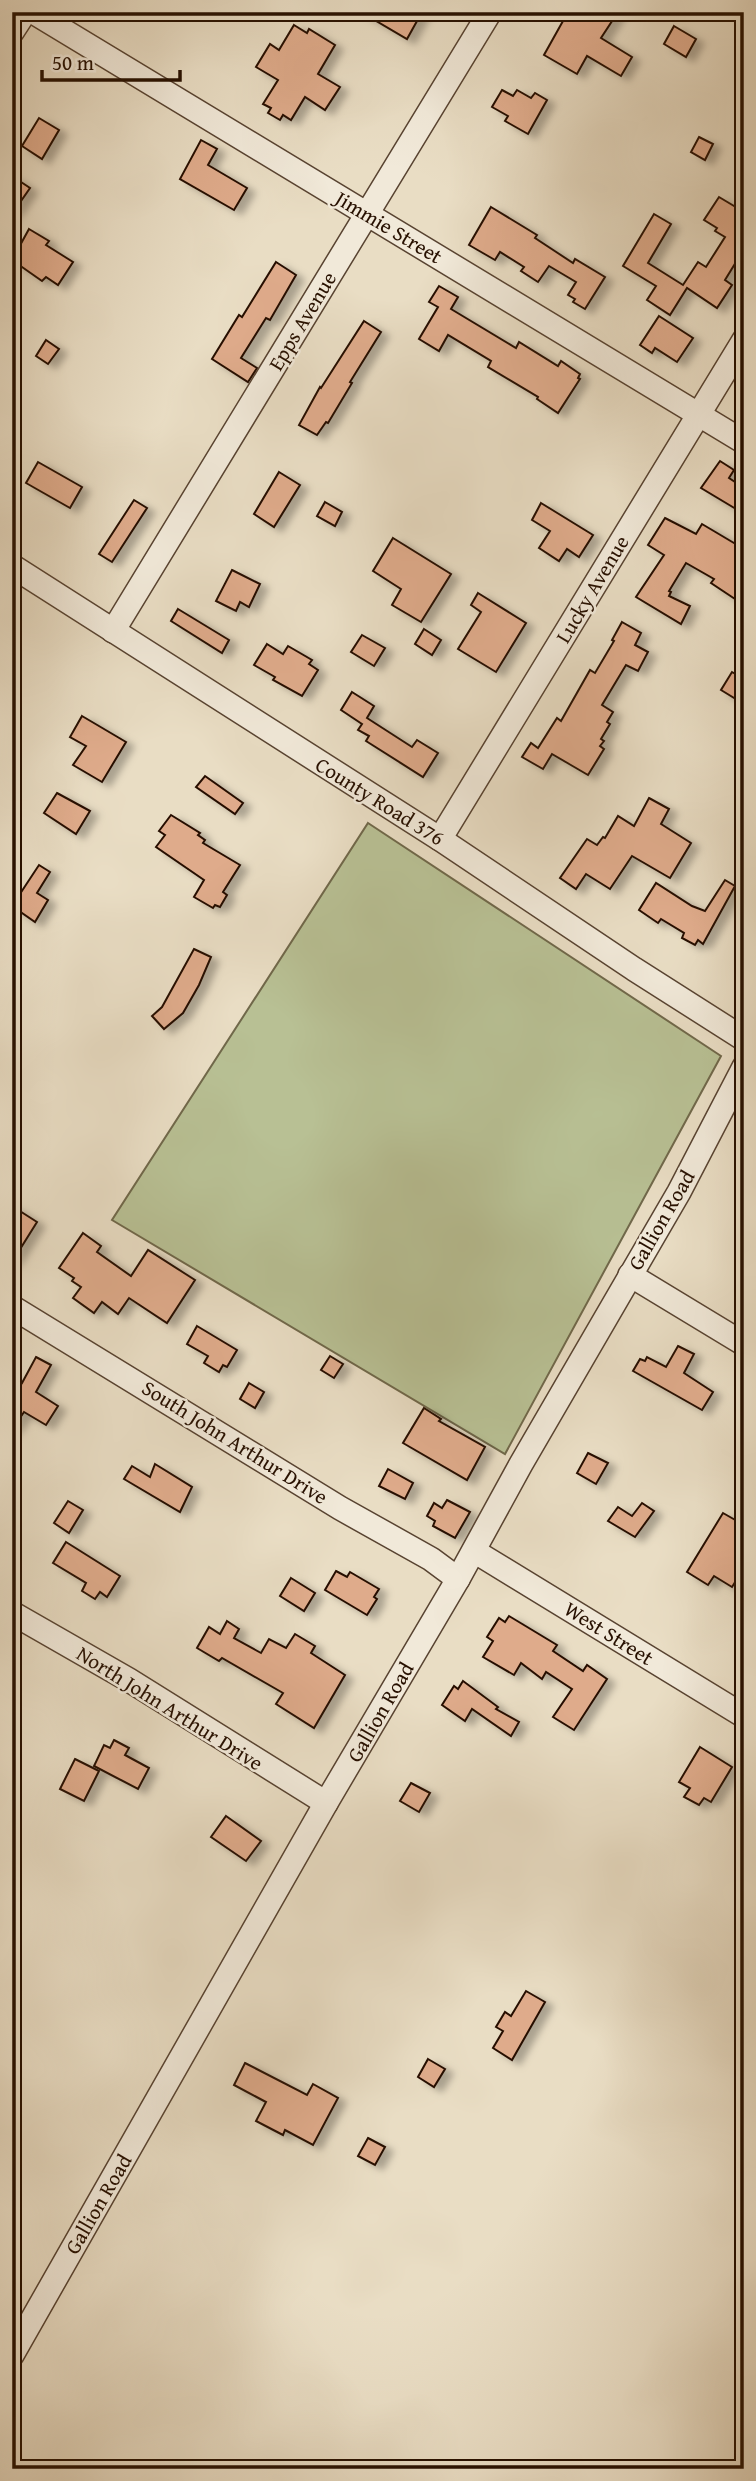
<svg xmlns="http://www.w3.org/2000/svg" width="756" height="2481" font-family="'Gentium Book Plus',serif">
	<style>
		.green { fill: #b8c094; stroke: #70684a; stroke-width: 2 }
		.building { fill: #dfab8b; stroke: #271000; stroke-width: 2; filter: url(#shadow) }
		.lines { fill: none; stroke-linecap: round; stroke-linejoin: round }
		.minor-casing { stroke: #584331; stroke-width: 26 }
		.minor { stroke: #f1e9d9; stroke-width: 23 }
		.labels { text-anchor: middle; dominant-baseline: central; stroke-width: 5; stroke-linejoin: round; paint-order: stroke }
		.street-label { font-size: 21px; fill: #271000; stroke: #f1e9d9 }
	</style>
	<defs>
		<filter id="shadow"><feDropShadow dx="8" dy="4.5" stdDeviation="3.5" flood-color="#0004"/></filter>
	</defs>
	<rect width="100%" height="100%" fill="#e9ddc4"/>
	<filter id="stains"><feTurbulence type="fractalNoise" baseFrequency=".00286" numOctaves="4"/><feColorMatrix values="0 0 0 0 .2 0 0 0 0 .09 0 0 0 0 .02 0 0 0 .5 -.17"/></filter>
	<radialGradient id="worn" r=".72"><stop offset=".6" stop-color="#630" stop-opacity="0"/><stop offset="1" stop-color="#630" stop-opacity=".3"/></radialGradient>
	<path class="green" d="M368,823L721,1056L505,1454L112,1220Z"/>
	<g class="building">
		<path d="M361,12H422L407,39Z"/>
		<path d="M568,12H618L601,38L632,57L621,76L587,56L577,74L544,55Z"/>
		<path d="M294,25L307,33L309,29L335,45L318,74L340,87L325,110L305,97L291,120L283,115L280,120L268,113L271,108L263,104L278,80L256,67L270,44L279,50Z"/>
		<path d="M674,26L696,39L686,57L664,44Z"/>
		<path d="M502,90L513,96L517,90L531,98L535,93L547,100L528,134L505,121L508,116L492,107Z"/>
		<path d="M39,118L59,130L42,159L22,146Z"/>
		<path d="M699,137L713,144L705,160L691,152Z"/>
		<path d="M201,140L217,149L208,165L247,188L234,210L180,179Z"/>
		<path d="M12,176L30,188L12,214Z"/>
		<path d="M719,197L744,212V249L725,280L732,285L717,308L687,288L670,315L647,300L656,286L623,266L654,214L671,224L648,263L683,285L698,262L706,267L725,237L715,231L717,228L704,220Z"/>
		<path d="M491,207L537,235L535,238L573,263L575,259L605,277L585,309L573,302L575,299L568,295L576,282L549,266L538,282L521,271L524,267L500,252L495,260L469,245Z"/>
		<path d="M29,229L49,241L46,245L73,262L58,285L46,277L42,281L12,260Z"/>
		<path d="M276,262L296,275L270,320L266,318L241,358L257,368L248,382L212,359L239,315L242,317Z"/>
		<path d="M439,286L458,297L451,309L516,348L519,342L558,366L561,361L580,374L578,378L580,379L558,413L537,399L538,397L488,367L491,361L448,335L439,351L419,339L438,307L429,302Z"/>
		<path d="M659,316L693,338L677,362L655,348L652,353L640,345Z"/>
		<path d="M364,321L381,332L350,382L352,383L328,423L326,422L317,435L299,425L320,387L321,388Z"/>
		<path d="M46,340L59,349L48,364L36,356Z"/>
		<path d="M720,461L734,470L729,478L744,488V497L736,509L701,488Z"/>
		<path d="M38,462L82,487L70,508L26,483Z"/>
		<path d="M279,472L300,485L274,527L254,514Z"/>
		<path d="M134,500L147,508L112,562L99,554Z"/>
		<path d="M325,502L342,512L335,526L317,516Z"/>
		<path d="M541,503L593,535L579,557L567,549L559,561L539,548L550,531L532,520Z"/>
		<path d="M665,518L696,534L702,524L744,549V605L711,583L714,579L686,563L669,591L671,592L669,596L690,606L681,624L636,597L664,555L648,545Z"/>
		<path d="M393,538L451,574L421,622L392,605L401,589L373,571Z"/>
		<path d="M232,570L260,584L249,607L240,602L236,611L216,601Z"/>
		<path d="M478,593L526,623L496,672L458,649L481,612L471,605Z"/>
		<path d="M178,609L229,640L222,653L171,621Z"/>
		<path d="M622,622L641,633L635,645L648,652L638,671L626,665L602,705L613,712L607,722L610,724L601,739L604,741L600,746L604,749L588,775L552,754L543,769L522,757L531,743L538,748L557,718L561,721L590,670L595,673L614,641L612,640Z"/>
		<path d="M424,629L441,640L432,655L415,644Z"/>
		<path d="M362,635L385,648L374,666L351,652Z"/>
		<path d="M267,644L283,654L288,646L312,660L309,664L318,670L302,696L273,680L275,677L254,665Z"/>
		<path d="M732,672L744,679V704L721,690Z"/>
		<path d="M352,692L374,706L367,718L412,747L417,740L438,753L423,777L366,741L369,736L358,730L362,724L341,710Z"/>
		<path d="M82,716L126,742L102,782L73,765L86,746L70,737Z"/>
		<path d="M205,776L243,803L235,814L196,787Z"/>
		<path d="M57,793L90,811L76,834L44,813Z"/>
		<path d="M649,798L669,809L661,824L691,843L670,878L632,856L610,889L586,874L576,889L560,878L587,839L597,845L603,837L605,838L618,816L634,826Z"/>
		<path d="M171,815L200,833L198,835L205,840L203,843L240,865L223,892L227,895L220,907L215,905L213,908L194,897L204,880L156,847L165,835L159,831Z"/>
		<path d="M39,865L50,872L37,893L48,900L35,922L12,906Z"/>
		<path d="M725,880L735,886L703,944L698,940L695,945L682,938L684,933L661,919L658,923L639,910L656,883L692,906L705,911Z"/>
		<path d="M194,949L211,957L199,985L183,1013L164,1029L152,1016L162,1007Z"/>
		<path d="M12,1206L37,1222L12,1262Z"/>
		<path d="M83,1233L101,1246L97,1252L131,1276L148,1250L195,1280L167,1323L129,1298L118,1314L102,1302L94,1313L73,1298L81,1287L72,1281L74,1278L59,1268Z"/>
		<path d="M197,1326L237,1350L227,1367L223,1365L219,1372L204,1363L208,1356L187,1344Z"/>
		<path d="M678,1346L694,1354L684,1373L713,1392L702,1410L633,1371L640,1359L645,1361L647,1357L666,1367Z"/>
		<path d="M330,1356L343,1364L334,1378L321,1370Z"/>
		<path d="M36,1357L51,1365L36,1392L58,1406L46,1425L24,1412L12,1430V1377L22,1383Z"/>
		<path d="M249,1383L264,1392L255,1408L240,1399Z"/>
		<path d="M424,1408L441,1419L439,1421L485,1447L467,1480L403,1443Z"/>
		<path d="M588,1453L608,1463L596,1484L577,1473Z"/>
		<path d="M155,1464L192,1487L180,1512L124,1479L132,1466L150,1477Z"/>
		<path d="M388,1469L413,1483L405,1499L379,1486Z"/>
		<path d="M447,1500L470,1512L455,1538L433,1526L435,1521L427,1516L434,1503L442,1508Z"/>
		<path d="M68,1501L83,1510L69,1533L54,1523Z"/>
		<path d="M642,1503L654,1511L635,1537L608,1521L618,1507L632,1516Z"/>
		<path d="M723,1513L744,1525V1568L732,1587L714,1576L708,1585L687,1572Z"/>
		<path d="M66,1542L120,1576L107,1597L100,1592L95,1599L82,1591L86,1583L53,1563Z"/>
		<path d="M336,1571L347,1577L350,1572L379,1589L374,1597L377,1599L367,1615L325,1590Z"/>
		<path d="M291,1578L315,1593L304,1611L280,1596Z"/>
		<path d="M509,1616L557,1645L553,1651L583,1671L587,1665L607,1679L574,1730L553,1717L572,1689L546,1672L542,1679L521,1663L514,1675L483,1657L493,1641L487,1637L499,1618L505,1622Z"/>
		<path d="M227,1621L239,1629L234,1638L261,1653L269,1639L286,1648L295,1634L315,1646L311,1653L345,1675L314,1728L276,1704L283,1693L222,1658L219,1661L197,1648L209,1627L220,1634Z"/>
		<path d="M463,1681L498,1707L496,1709L519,1722L511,1736L472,1709L465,1721L442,1705L454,1686L458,1689Z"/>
		<path d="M114,1740L129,1748L125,1755L149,1768L138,1789L94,1766L104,1745L110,1748Z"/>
		<path d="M700,1747L732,1767L711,1802L704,1798L699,1805L684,1797L690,1788L679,1782Z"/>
		<path d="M75,1759L99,1771L84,1801L60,1789Z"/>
		<path d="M411,1783L430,1793L419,1812L400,1801Z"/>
		<path d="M226,1816L261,1841L246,1861L211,1837Z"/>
		<path d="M526,1991L545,2002L512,2060L493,2048L503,2031L496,2027L505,2012L511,2016Z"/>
		<path d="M428,2059L445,2069L434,2087L418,2077Z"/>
		<path d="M245,2063L307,2095L313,2084L338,2098L313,2145L285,2130L283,2135L256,2121L266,2102L234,2085Z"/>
		<path d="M368,2138L385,2147L375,2165L358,2156Z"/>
	</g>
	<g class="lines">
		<defs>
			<g id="minor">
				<path d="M33,12L744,442"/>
				<path d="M12,32L25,12"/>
				<path d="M12,566L440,839L634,969L744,1039"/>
				<path d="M113,631L490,12"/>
				<path d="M440,839L744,340"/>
				<path d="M630,1275L744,1344"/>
				<path d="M12,1307L340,1508L431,1559L458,1579"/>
				<path d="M474,1551L744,1716"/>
				<path d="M12,1613L129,1680L326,1803"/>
				<path d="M12,2355L326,1803L458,1579L521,1464L679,1192L744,1067"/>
			</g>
		</defs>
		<use href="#minor" class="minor-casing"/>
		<use href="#minor" class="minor"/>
	</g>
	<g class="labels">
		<g class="street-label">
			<text transform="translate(389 227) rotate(31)">Jimmie Street</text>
			<text transform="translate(302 321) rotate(-59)">Epps Avenue</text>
			<text transform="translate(592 589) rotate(-59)">Lucky Avenue</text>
			<text transform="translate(380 801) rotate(32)">County Road 376</text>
			<text transform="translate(661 1220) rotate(-60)">Gallion Road</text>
			<text transform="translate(235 1442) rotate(32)">South John Arthur Drive</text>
			<text transform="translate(609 1633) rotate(32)">West Street</text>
			<text transform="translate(170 1708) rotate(32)">North John Arthur Drive</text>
			<text transform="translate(380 1712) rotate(-60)">Gallion Road</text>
			<text transform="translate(98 2204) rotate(-60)">Gallion Road</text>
		</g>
	</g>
	<rect width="756" height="2481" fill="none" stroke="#e9ddc4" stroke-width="42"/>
	<rect x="14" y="14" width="728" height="2453" fill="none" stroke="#271000" stroke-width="3.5"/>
	<rect x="21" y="21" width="714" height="2439" fill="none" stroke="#271000" stroke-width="2"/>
	<path d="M42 70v10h138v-10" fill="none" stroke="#271000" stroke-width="3.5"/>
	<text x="52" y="70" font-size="21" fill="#271000" stroke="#f1e9d9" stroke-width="5" paint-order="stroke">50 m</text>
	<rect width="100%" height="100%" filter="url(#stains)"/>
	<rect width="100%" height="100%" fill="url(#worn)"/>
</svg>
